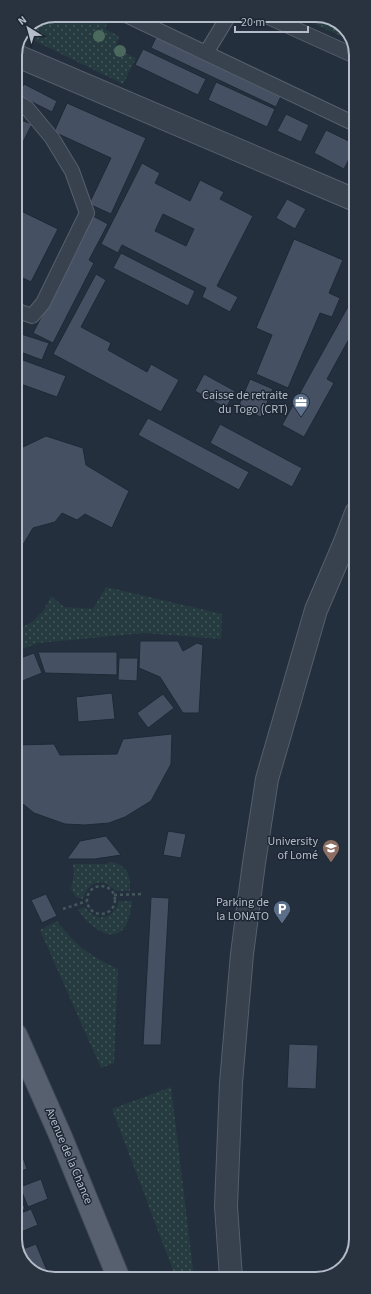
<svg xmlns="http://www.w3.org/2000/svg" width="371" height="1294" font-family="'Source Sans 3',sans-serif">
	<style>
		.green { fill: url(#green-dots) }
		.building { fill: #455062; stroke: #1f2835; fill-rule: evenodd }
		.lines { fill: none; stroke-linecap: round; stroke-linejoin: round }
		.service-casing { stroke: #565f6c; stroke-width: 16 }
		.minor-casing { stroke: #565f6c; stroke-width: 24 }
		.tertiary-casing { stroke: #565f6c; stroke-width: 24 }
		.primary-casing { stroke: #414a57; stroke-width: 24 }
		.path { stroke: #44585c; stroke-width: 2.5; stroke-dasharray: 3 3; stroke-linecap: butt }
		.service { stroke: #38414e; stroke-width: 14 }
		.minor { stroke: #38414e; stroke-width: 22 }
		.tertiary { stroke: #38414e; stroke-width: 22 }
		.primary { stroke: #56606e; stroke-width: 22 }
		.tree { fill: #4b6a5d }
		.labels { text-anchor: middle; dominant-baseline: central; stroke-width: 3; stroke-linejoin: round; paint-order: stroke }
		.poi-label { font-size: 12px; fill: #b4bcc9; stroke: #1d2633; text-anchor: end }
		.street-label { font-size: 12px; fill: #b4bcc9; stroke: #1d2633 }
		.rim { fill: none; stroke: #b4bcc9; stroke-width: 2 }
	</style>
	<defs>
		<pattern id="green-dots" width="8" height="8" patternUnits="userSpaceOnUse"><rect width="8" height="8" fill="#263b3f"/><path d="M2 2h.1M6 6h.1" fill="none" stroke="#435559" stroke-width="1.8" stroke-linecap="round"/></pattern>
	</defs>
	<rect width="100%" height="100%" fill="#242f3e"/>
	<g class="green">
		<path d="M55,15H101L109,19L105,29L119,36L115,49L136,58L123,84L23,35L27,26Z"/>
		<path d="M294,15H321L343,25L352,41Z"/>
		<path d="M106,587L222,614L221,639L144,633L38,643L15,652V631L32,622L44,610L51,596L64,607L93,609Z"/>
		<path d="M112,862C128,866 131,876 130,891H116C103,877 88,881 83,899L76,897L71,889L74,874L73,864H105Z"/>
		<path d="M119,901H132C131,908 130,916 127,923C114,949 88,924 78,910L85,907C96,923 113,920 119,901Z"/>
		<path d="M57,921C76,946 90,956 118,969L114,1063L101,1068L40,930Z"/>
		<path d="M171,1087L194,1278H176L112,1109Z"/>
	</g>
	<g class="building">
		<path d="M158,33L283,92L276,107L151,48Z"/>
		<path d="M143,49L206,79L198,95L135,65Z"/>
		<path d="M216,82L275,109L267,127L208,100Z"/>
		<path d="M24,84L57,101L52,112L18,95Z"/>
		<path d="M67,103L146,138L111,214L89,204L111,158L54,132Z"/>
		<path d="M15,113L18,119L32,124L15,158Z"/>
		<path d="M286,114L309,125L301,142L277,131Z"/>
		<path d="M326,130L355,144V160L350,157L344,169L314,153Z"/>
		<path d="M142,163L160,173L155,183L190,201L200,180L224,192L220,199L253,216L217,286L238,297L230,312L202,297L206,288L122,245L118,253L101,244ZM163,214L194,229L186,246L155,231Z"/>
		<path d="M287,199L306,209L295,229L276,218Z"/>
		<path d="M15,208L58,229L31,282L15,274Z"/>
		<path d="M93,216L108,224L89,260L94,263L53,343L33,333Z"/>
		<path d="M294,239L343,260L329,293L340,298L332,317L320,313L288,388L256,374L272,335L256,328Z"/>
		<path d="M121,253L195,291L188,306L113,268Z"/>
		<path d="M96,274L106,280L81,327L111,343L108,350L147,372L151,364L179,380L161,412L53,354Z"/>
		<path d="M350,303L355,306V328L327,379L334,383L304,437L282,425Z"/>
		<path d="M15,332L49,343L42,360L15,350Z"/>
		<path d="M15,357L66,376L57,397L15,382Z"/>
		<path d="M204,374L235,391L226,408L195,391Z"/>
		<path d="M250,379L273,389L261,417L238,407Z"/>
		<path d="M148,418L249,472L239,490L138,435Z"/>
		<path d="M220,424L302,468L292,487L210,443Z"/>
		<path d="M46,436L83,448L86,465L129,491L112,528L85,514L77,520L62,513L55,522L33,528L15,558V446L23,447Z"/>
		<path d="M140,641H178L183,651L197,643L203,645L199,713H183L160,677L139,668Z"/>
		<path d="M38,652H117V675L45,673Z"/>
		<path d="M34,653L42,673L15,684V660Z"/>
		<path d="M119,658H138L137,681L118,680Z"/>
		<path d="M112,693L115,719L78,722L76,697Z"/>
		<path d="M163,694L174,708L148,728L137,713Z"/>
		<path d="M172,734L171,764L151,801L125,817L109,823L85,825L65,824L34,813L18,800L16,796L15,745L54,744L60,755L117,754L123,739Z"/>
		<path d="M168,831L186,834L181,858L163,855Z"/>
		<path d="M106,836L121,855L95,859H67L80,841Z"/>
		<path d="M46,894L57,916L42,923L31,900Z"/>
		<path d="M151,897L169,898L161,1045H143Z"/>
		<path d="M289,1044L318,1045L316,1089L287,1088Z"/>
		<path d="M16,1141L21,1155L16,1157Z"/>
		<path d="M23,1157L27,1169L16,1173V1160Z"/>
		<path d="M41,1179L48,1199L28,1207L20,1187Z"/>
		<path d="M16,1182L25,1209L16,1212Z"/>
		<path d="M31,1209L38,1225L21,1232L16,1215Z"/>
		<path d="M36,1244L48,1273L43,1275L28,1269L18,1251Z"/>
	</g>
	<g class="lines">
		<defs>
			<g id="service">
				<path d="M126,15L355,124"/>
				<path d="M264,15L355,56"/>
				<path d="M206,53L229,15"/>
				<path d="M15,101L27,108L52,138L72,171L87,213L43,303L32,316L15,310"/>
			</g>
			<path id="minor" d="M15,55L355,200"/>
			<path id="tertiary" d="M231,1278L226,1206L231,1083L242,954L254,863L267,779L316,610L345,542L356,513"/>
			<path id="primary" d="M16,1035L61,1137L119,1279"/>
		</defs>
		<use href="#service" class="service-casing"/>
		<use href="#minor" class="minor-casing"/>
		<use href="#tertiary" class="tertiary-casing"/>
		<use href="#primary" class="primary-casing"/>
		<g class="path">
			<circle cx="101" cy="900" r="14"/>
			<path d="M114,895L143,894"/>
			<path d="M63,909L87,901"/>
		</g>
		<use href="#service" class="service"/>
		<use href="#minor" class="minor"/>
		<use href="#tertiary" class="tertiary"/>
		<use href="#primary" class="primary"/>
	</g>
	<g class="tree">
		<circle cx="99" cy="36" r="6"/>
		<circle cx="120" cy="51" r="6"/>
	</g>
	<defs>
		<symbol id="office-pin" viewBox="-11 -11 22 30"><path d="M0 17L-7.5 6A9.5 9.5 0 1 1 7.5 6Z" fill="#5c6f8a" stroke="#1d2633"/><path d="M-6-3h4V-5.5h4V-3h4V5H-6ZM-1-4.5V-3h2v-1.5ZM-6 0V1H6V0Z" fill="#fff"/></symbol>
		<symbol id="university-pin" viewBox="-11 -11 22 30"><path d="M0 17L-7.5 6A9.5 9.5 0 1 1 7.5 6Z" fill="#8d6e63" stroke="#1d2633"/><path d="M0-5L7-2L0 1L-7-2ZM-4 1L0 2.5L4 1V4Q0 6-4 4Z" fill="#fff"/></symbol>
		<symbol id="parking-pin" viewBox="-11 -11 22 30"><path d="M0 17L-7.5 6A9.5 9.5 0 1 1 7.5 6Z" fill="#5c6f8a" stroke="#1d2633"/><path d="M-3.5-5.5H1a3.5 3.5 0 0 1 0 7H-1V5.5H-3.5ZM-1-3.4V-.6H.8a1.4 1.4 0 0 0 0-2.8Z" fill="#fff"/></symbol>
	</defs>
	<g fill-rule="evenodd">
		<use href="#office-pin" x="291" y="392" width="20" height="27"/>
		<use href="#university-pin" x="321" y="838" width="20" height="27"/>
		<use href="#parking-pin" x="272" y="899" width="20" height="27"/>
	</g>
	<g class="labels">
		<g class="poi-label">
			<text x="288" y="395">Caisse de retraite<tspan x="288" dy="14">du Togo (CRT)</tspan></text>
			<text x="318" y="841">University<tspan x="318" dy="14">of Lomé</tspan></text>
			<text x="269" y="902">Parking de<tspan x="269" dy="14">la LONATO</tspan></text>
		</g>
		<g class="street-label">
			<text transform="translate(69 1156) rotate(67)">Avenue de la Chance</text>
		</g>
	</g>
	<path d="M0 0H371V1294H0ZM55 22H316A33 33 0 0 1 349 55V1239A33 33 0 0 1 316 1272H55A33 33 0 0 1 22 1239V55A33 33 0 0 1 55 22Z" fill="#29323f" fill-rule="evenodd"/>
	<path class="rim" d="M55 22H316A33 33 0 0 1 349 55V1239A33 33 0 0 1 316 1272H55A33 33 0 0 1 22 1239V55A33 33 0 0 1 55 22Z"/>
	<g transform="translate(28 28) rotate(323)" stroke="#1d2633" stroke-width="3" paint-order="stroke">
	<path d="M0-3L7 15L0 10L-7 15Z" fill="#b4bcc9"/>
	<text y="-6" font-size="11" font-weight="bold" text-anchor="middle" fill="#b4bcc9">N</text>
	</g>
	<path d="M235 26v6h73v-6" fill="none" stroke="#b4bcc9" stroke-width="2"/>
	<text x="241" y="26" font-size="12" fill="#b4bcc9" stroke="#1d2633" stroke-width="3" paint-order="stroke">20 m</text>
</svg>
